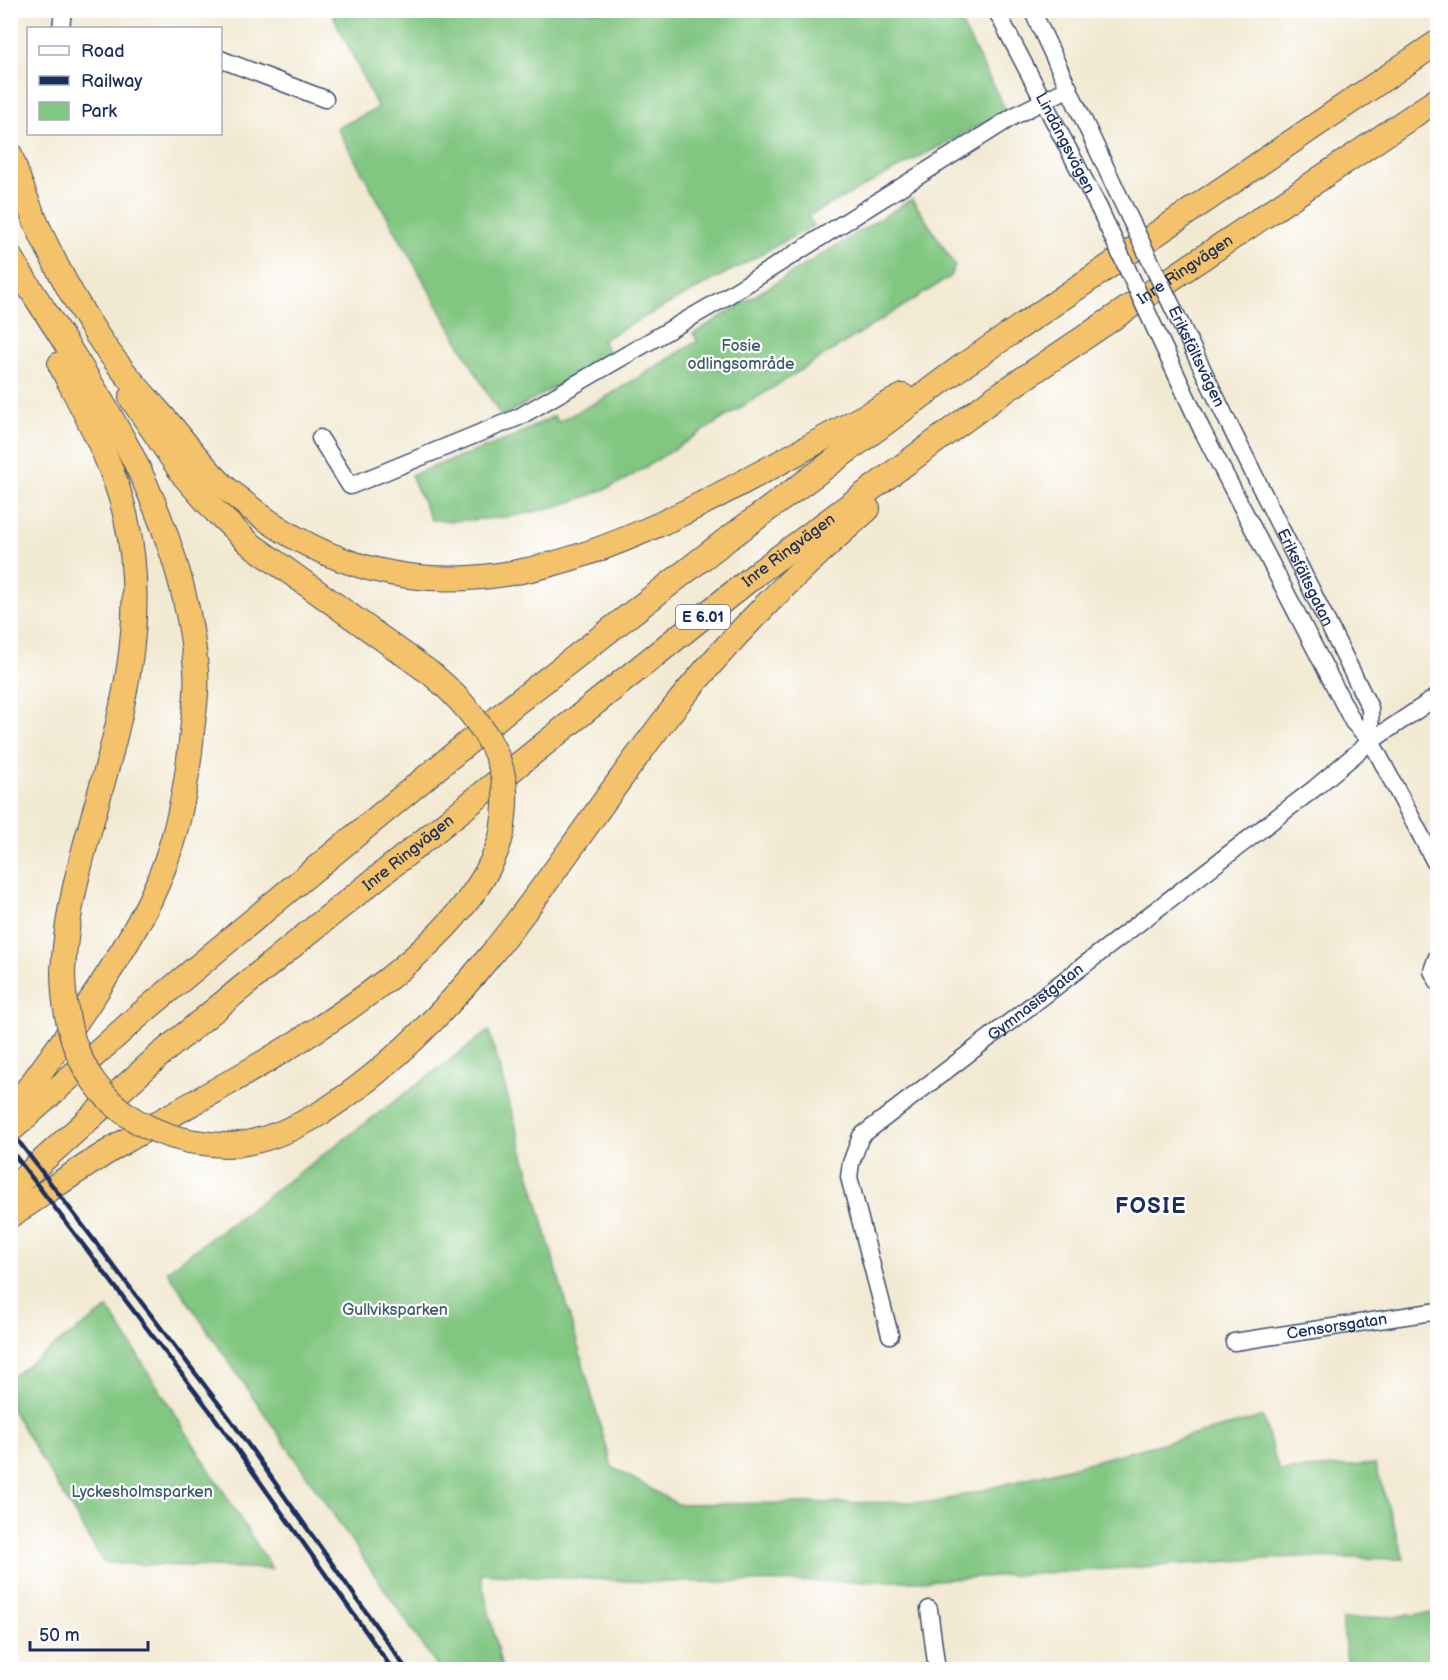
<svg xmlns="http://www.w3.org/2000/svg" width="1448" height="1680" font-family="'Balsamiq Sans',sans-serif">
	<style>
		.green { fill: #81c681; stroke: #4e7a70; stroke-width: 1.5 }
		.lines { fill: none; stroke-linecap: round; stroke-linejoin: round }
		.minor-casing { stroke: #3b4b6f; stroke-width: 19 }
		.highway-casing { stroke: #3b4b6f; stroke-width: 26 }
		.minor { stroke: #fff; stroke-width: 16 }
		.highway { stroke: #f3c26a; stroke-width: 24 }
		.rail { stroke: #1b2f5e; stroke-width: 4.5 }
		.minor-bridge-casing { stroke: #3b4b6f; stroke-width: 19; stroke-linecap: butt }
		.highway-bridge-casing { stroke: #3b4b6f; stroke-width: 26; stroke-linecap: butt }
		.minor-bridge { stroke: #fff; stroke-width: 16 }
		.highway-bridge { stroke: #f3c26a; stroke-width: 24 }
		.labels { text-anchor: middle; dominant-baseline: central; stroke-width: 4.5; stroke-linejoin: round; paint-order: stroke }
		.shield { fill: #fff; stroke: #5f6d8e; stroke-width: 1.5 }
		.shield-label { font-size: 15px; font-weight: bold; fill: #1b2f5e }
		.street-label { font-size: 16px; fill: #1b2f5e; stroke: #fff }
		.park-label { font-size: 16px; fill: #3a5c68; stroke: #fff }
		.district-label { font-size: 22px; font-weight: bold; letter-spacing: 1.5px; fill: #1b2f5e; stroke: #fff }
	</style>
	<rect width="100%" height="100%" fill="#fff"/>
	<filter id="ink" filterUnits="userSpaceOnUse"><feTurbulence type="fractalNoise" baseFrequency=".0167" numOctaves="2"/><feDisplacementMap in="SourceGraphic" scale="12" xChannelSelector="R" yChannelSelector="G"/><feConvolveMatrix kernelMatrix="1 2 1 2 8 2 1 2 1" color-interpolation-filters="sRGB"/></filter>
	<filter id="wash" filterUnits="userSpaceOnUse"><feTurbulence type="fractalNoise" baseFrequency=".008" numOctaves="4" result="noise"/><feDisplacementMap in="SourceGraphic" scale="24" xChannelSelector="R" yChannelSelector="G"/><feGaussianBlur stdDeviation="1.35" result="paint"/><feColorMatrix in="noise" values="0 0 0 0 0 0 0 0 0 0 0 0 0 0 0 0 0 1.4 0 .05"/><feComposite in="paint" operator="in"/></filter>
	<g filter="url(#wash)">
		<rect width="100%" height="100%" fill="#f2e9d2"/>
		<g class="green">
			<path d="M331,11H955L1006,111L808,216L813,226L602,340L611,356L501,417L337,128L378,108Z"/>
			<path d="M912,199L955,265L950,277L623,481C562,510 499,524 431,520L411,475L511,438L554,416L558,422L603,399L698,341L693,334Z"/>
			<path d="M489,1031L612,1467L677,1504L937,1502L1263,1417L1279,1471L1375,1464L1404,1559L1293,1557L920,1581L648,1582L480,1573L502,1669H439L167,1271Z"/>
			<path d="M108,1308L272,1569L104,1563L11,1408L10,1378Z"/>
			<path d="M1437,1613V1669H1348L1342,1620Z"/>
		</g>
	</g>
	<g filter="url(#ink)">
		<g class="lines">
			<defs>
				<g id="minor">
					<path id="s1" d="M996,10L1099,208"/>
					<path d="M1032,10L1120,198"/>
					<path d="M61,28L63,10"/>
					<path d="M220,59L325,99"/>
					<path id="s2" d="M1226,418L1370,708L1371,741"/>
					<path d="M1202,430L1353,722L1371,741L1438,868"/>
					<path d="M320,438L350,486L519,417L721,300L1014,116L1069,88"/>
					<path d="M1436,959L1432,971L1438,982"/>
					<path id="s3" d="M890,1335L849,1177L851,1163L861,1136L1315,788L1371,741L1438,696"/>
					<path id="s4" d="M1234,1342L1438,1311"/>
					<path d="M929,1609L937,1670"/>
				</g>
				<g id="highway">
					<path d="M10,154C30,216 61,280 97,335C118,368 147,398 173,428C190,449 207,471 226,488C455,690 684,507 903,396"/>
					<path d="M10,257C50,320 93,382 128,448C163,515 190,594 196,670C198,691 194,712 192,732C187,789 176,845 151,898C115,972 59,1047 10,1113"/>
					<path d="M60,364C85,413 114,464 126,518C146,606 128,692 104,778C86,842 66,905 63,972"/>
					<path d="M131,398L184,476L215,511L249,543L433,675"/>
					<path d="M10,1131L136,1018L276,901L516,703L721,544L961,367L1438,42"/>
					<path d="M189,1141C208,1144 227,1147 246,1143C295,1134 338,1104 376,1073C499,971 573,836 670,713C729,638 796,572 868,509"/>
					<path id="s5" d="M10,1190L161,1054L307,934L759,572L993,399L1438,99"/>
					<path d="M10,1216C48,1191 85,1165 124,1142C235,1077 470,964 502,833"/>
				</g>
			</defs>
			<use href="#minor" class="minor-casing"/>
			<use href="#highway" class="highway-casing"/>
			<use href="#minor" class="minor"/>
			<use href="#highway" class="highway"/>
			<g class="rail">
				<path d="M10,1130L228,1416L407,1670"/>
				<path d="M10,1149L210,1411L393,1670"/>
			</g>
			<defs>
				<g id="minor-bridge">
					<path id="s6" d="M1120,198L1226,418"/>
					<path d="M1099,208L1202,430"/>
				</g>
				<g id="highway-bridge">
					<path d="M433,675C465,702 503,746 505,791C506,805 504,819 502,833"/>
					<path d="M63,972C64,1058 102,1122 189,1141"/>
				</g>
			</defs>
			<use href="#minor-bridge" class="minor-bridge-casing"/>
			<use href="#highway-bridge" class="highway-bridge-casing"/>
			<use href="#minor-bridge" class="minor-bridge"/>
			<use href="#highway-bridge" class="highway-bridge"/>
		</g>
	</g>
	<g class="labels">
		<rect class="shield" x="676" y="605" width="54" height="24" rx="4.5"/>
		<g class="shield-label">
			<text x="703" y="617">E 6.01</text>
		</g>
		<g class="street-label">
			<text stroke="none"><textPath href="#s1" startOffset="150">Lindängsvägen</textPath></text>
			<text stroke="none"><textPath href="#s5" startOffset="1494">Inre Ringvägen</textPath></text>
			<text stroke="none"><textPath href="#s6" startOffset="176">Eriksfältsvägen</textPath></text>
			<text stroke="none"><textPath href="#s5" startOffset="1008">Inre Ringvägen</textPath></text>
			<text stroke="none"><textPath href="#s2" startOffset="178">Eriksfältsgatan</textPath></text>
			<text stroke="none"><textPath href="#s5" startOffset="522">Inre Ringvägen</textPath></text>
			<text stroke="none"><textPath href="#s3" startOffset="426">Gymnasistgatan</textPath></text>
			<text stroke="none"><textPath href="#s4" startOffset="104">Censorsgatan</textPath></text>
		</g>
		<g class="park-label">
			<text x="741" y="346">Fosie<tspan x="741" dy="18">odlingsområde</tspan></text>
			<text x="395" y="1310">Gullviksparken</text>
			<text x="142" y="1492">Lyckesholmsparken</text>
		</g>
		<g class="district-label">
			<text x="1151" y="1206">FOSIE</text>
		</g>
	</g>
	<rect width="1448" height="1680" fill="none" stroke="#fff" stroke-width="36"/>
	<rect x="27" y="27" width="195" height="108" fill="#ffffff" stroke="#a4acbf" stroke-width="1.5"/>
	<rect x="39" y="46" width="30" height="9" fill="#ffffff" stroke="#a4acbf" stroke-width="1.5"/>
	<text x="81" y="57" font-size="18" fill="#1b2f5e">Road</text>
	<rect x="39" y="76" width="30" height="9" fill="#1b2f5e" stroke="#a4acbf" stroke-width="1.5"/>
	<text x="81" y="87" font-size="18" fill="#1b2f5e">Railway</text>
	<rect x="39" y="102" width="30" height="18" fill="#81c681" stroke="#a4acbf" stroke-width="1.5"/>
	<text x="81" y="117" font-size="18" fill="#1b2f5e">Park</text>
	<path d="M30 1641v9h118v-9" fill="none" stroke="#1b2f5e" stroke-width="3"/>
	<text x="39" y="1641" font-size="18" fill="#1b2f5e" stroke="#ffffff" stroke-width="4.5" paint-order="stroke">50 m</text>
</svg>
